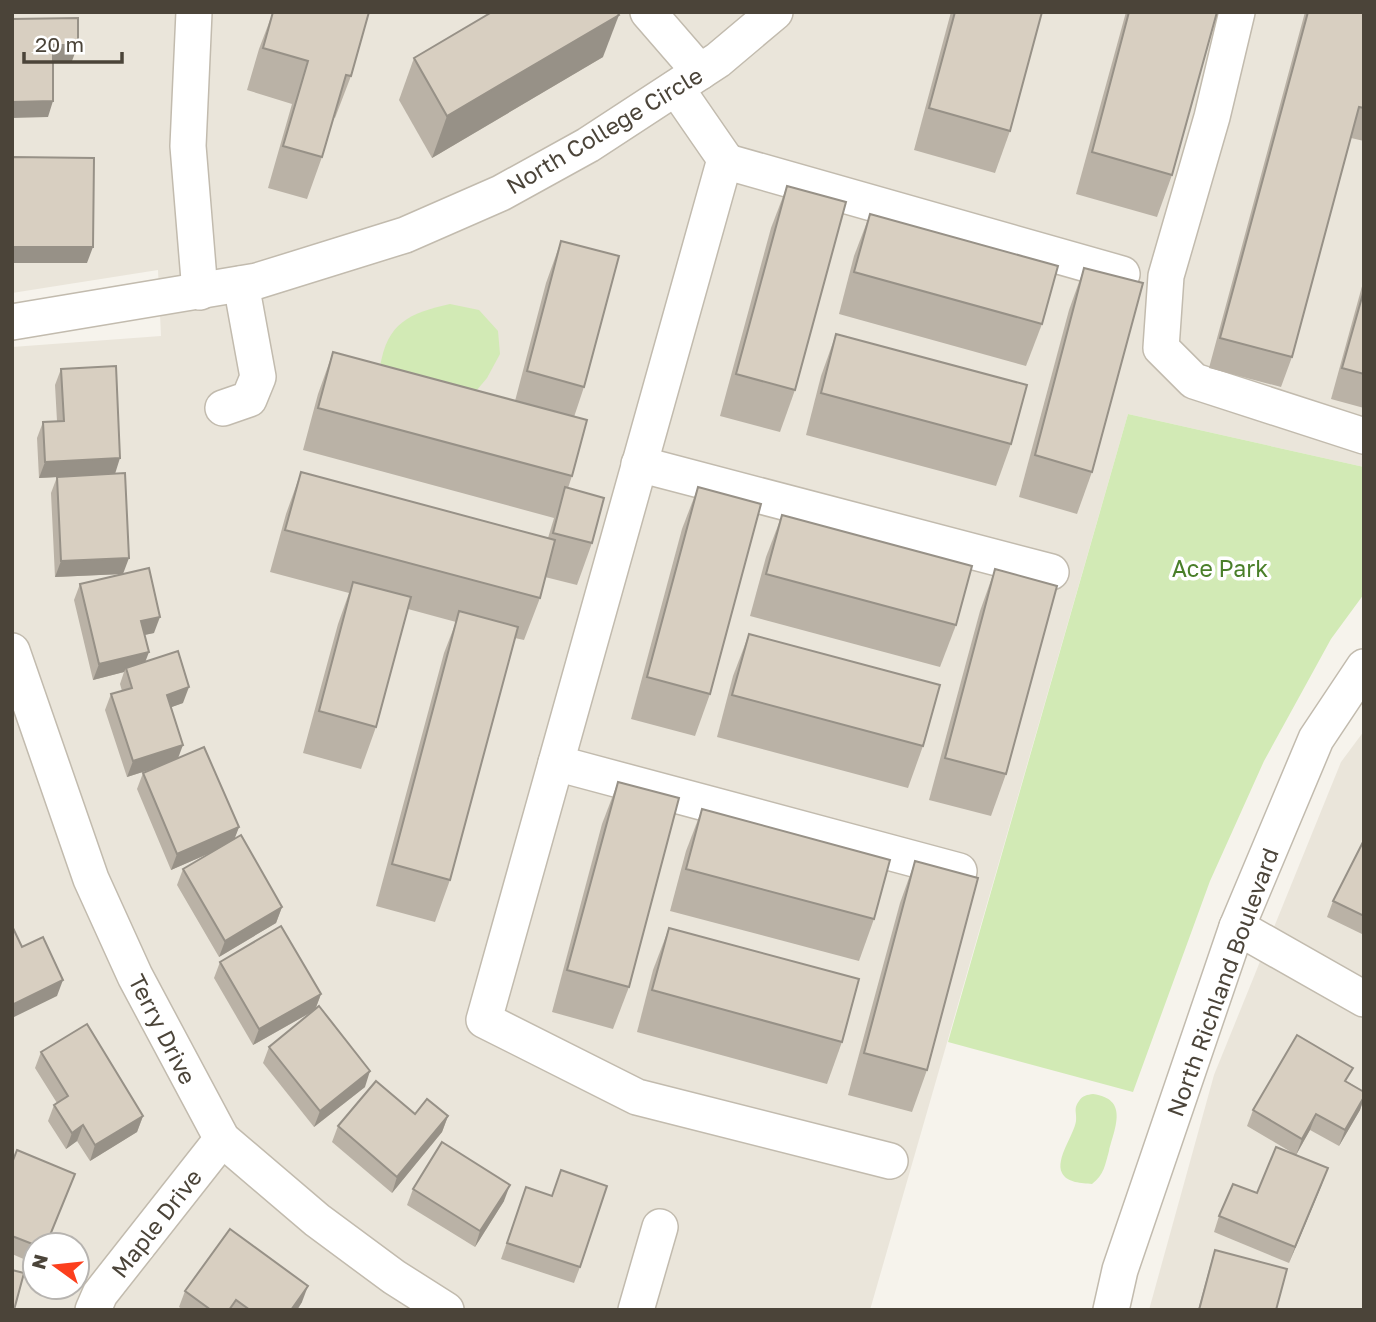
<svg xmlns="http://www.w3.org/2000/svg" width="1376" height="1322" font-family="'Golos Text',sans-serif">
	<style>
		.residential { fill: #eae5da; fill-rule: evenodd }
		.park { fill: #d2eab5 }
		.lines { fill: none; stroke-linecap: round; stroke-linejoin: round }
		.minor-casing { stroke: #c2bbae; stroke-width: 38 }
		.minor { stroke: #fff; stroke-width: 35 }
		.wall { fill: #bab2a6 }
		.shaded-wall { fill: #979187 }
		.building { fill: #d8cfc1; stroke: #979187; stroke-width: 2 }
		.labels { text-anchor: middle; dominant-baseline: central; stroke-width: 7; stroke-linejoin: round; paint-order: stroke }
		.street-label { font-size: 23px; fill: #4b4439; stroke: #fff }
		.park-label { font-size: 23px; fill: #4a7f2a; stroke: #fff }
	</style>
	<rect width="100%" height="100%" fill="#f6f3ec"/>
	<g class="residential">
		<path d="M12,12H1364V467L1128,414L870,1310H12V347L161,336L158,270L12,293ZM35,1245H77V1287H35Z"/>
		<path d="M1364,731V1310H1149L1214,1075L1341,762Z"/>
	</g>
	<g class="park">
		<path d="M450,304L479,310L498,331L500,354L487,378L471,397L380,367C387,323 409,313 450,304Z"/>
		<path d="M1128,414L1364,467V594L1331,639L1264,761L1210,881L1133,1092L948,1042Z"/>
		<path d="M1093,1094C1129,1099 1115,1127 1109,1151C1105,1165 1104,1175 1092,1184C1082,1183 1067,1183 1062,1173C1055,1159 1074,1135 1076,1121C1077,1112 1073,1109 1079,1101C1083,1095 1087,1095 1093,1094Z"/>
	</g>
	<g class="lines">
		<defs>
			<g id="minor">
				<path d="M194,12L188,146L200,292"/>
				<path d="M648,12L700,72"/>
				<path d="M1237,12L1212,117L1166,276L1161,348L1194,381L1364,436"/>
				<path d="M676,88L725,159L484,1020L637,1097L890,1161"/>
				<path d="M724,161L1122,274"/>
				<path d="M12,322L257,281L405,235L501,193L588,145L718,60L775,12"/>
				<path d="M223,408L249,399L258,377L241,284"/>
				<path d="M639,464L1051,572"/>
				<path d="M12,651L91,879L135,976L222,1139L317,1220L394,1277L446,1310"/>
				<path d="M556,763L959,871"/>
				<path d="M1237,927L1364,999"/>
				<path d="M93,1310L100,1294L222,1139"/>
				<path d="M636,1310L660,1227"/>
				<path d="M1111,1310L1120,1270L1237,927L1316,739L1364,667"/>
			</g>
		</defs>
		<use href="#minor" class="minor-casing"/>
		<use href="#minor" class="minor"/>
	</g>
	<g class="wall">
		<path d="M273,12L351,76L335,118L333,117L322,157L307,199L268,188L292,104L247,90L259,49Z"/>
		<path d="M951,12H1042L1010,131L995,173L914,150Z"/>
		<path d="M1126,12H1217L1172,175L1157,217L1076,194Z"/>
		<path d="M1305,12H1364V141L1351,138L1292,357L1281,387L1209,368Z"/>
		<path d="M603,57L432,158L399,100L414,58Z"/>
		<path d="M787,186L795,390L780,432L720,416L771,228Z"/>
		<path d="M870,214L1042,324L1026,366L839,314L854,256Z"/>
		<path d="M561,241L584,387L574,417L572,476L568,488L592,543L577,585L545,577L540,598L524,640L515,638L450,880L435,922L376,906L444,653L456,622L408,609L376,727L361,769L303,753L338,624L349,593L270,572L286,514L301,472L548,538L554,518L303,450L318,394L333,352L515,401L546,283Z"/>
		<path d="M1084,268L1092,472L1077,514L1019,497L1069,310Z"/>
		<path d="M1364,279V408L1331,399Z"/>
		<path d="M836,334L1011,444L996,486L806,435L821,376Z"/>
		<path d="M61,369L115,474L123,574L154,633L144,635L145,662L183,703L171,707L178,758L239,827L234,839L282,907L276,923L219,957L177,885L183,869L212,852L171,870L137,789L143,773L152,769L127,777L105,710L111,694L122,691L120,684L124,672L93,680L74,600L80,584L121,574L55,577L51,493L57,477L39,478L37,438L43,422L57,421L55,385Z"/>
		<path d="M698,487L710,694L695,736L631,719L682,529Z"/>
		<path d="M782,515L956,625L940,667L750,616L766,557Z"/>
		<path d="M995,569L1006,774L991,816L929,800L980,611Z"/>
		<path d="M749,634L923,746L908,788L717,737L733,676Z"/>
		<path d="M618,782L629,987L613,1029L552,1012L602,824Z"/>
		<path d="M702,809L874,919L859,961L670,911L686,851Z"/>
		<path d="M1364,840V935L1327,917L1333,901Z"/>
		<path d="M915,861L927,1070L912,1112L848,1095L900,903Z"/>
		<path d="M669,928L842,1042L827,1084L637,1032L653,970Z"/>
		<path d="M220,962L321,994L315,1010L253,1045L214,978Z"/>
		<path d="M269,1047L365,1087L314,1127L263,1063Z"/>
		<path d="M41,1052L143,1116L137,1132L90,1161L77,1141L66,1149L48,1121L54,1105L57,1103L35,1068Z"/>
		<path d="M1348,1082L1364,1092V1099L1360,1110L1339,1146L1310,1130L1296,1155L1247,1126L1253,1110Z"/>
		<path d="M448,1116L442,1132L392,1193L332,1142L338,1126Z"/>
		<path d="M12,1163L75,1174L46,1245H35V1264L12,1254Z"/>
		<path d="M1322,1184L1289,1263L1214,1232L1219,1216L1257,1193Z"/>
		<path d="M526,1187L580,1267L574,1283L501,1259Z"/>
		<path d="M413,1189L504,1201L475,1247L407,1205Z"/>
		<path d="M1215,1250L1276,1310H1198L1210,1266Z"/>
		<path d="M185,1291L302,1302L297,1310H183L179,1307Z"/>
	</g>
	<g class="shaded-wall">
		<path d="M619,15L603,57L432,158L447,116Z"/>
		<path d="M53,45H78L72,61H47Z"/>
		<path d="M53,101L48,117L12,118V102Z"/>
		<path d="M12,247H93L87,263H12Z"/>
		<path d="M120,458L115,474L39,478L45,462Z"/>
		<path d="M129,558L123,574L55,577L61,561Z"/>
		<path d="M160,617L154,633L135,637L141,621Z"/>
		<path d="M149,652L143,668H126L124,672L93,680L99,664Z"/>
		<path d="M189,687L183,703L161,711L167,695Z"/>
		<path d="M183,745L177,761L127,777L133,761Z"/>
		<path d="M239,827L233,843L171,870L177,854Z"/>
		<path d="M282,907L276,923L219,957L225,941Z"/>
		<path d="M63,980L57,996L12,1018V1005Z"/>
		<path d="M321,994L315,1010L253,1045L259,1029Z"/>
		<path d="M370,1071L365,1087L314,1127L320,1111Z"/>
		<path d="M1364,1097L1360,1110L1339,1146L1345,1130Z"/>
		<path d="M1316,1114L1310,1130L1296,1155L1302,1139Z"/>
		<path d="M143,1116L137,1132L90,1161L95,1145Z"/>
		<path d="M448,1116L442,1132L392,1193L397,1177Z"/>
		<path d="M83,1125L77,1141L66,1149L72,1133Z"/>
		<path d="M1328,1168L1322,1184L1289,1263L1295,1247Z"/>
		<path d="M510,1185L504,1201L475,1247L480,1231Z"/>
		<path d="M308,1286L302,1302L297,1310H291Z"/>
	</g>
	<g class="building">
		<path d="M273,12H369L351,76L346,75L322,157L283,146L308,61L263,48Z"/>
		<path d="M492,12H617L619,15L447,116L414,58Z"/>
		<path d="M955,12H1042L1010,131L929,108Z"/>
		<path d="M1129,12H1217L1172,175L1092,152Z"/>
		<path d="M1308,12H1364V108L1359,107L1292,357L1220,338Z"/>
		<path d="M78,18V45H53V101L12,102V19Z"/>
		<path d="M12,157L94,158L93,247H12Z"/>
		<path d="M787,186L846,202L795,390L736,374Z"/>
		<path d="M870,214L1058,266L1042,324L854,272Z"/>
		<path d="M561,241L619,256L584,387L527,371Z"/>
		<path d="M1084,268L1143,283L1092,472L1035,455Z"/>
		<path d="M1364,290V374L1342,368Z"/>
		<path d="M836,334L1027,385L1011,444L821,393Z"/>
		<path d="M333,352L587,420L572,476L318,408Z"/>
		<path d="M116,366L120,458L45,462L43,422L64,421L61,369Z"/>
		<path d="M301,472L555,540L540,598L285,530Z"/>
		<path d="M125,473L129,558L61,561L57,477Z"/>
		<path d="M565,487L604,498L592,543L553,533Z"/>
		<path d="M698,487L761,504L710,694L647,677Z"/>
		<path d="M782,515L972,566L956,625L766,574Z"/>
		<path d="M149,568L160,617L141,621L149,652L99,664L80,584Z"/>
		<path d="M995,569L1057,586L1006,774L945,758Z"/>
		<path d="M353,582L411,597L376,727L319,711Z"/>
		<path d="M459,611L518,627L450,880L392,864Z"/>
		<path d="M749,634L940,685L923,746L732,695Z"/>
		<path d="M178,651L189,687L167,695L183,745L133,761L111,694L132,688L126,668Z"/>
		<path d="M204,747L239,827L177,854L143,773Z"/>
		<path d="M618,782L679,798L629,987L567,970Z"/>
		<path d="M702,809L890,860L874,919L686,869Z"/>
		<path d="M241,835L282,907L225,941L183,869Z"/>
		<path d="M1364,840V916L1333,901Z"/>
		<path d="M915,861L978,878L927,1070L864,1053Z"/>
		<path d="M12,926L22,947L43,937L63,980L12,1005Z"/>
		<path d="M281,926L321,994L259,1029L220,962Z"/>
		<path d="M669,928L859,979L842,1042L652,990Z"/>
		<path d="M319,1006L370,1071L320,1111L269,1047Z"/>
		<path d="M87,1024L143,1116L95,1145L83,1125L72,1133L54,1105L68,1096L41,1052Z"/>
		<path d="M1297,1035L1353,1068L1345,1081L1364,1092V1097L1345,1130L1316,1114L1302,1139L1253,1110Z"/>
		<path d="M376,1081L415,1114L427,1099L448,1116L397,1177L338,1126Z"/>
		<path d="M442,1142L510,1185L480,1231L413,1189Z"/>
		<path d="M1276,1147L1328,1168L1295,1247L1219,1216L1233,1184L1257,1193Z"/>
		<path d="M17,1150L75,1174L46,1245H35L12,1236V1163Z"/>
		<path d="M561,1170L607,1186L580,1267L507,1243L526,1187L552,1196Z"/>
		<path d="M230,1229L308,1286L291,1310H250L236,1300L229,1310H211L185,1291Z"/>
		<path d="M1215,1250L1287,1269L1276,1310H1199Z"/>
		<path d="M12,1270L24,1273L14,1310H12Z"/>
	</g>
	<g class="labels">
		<g class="street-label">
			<text transform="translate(604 130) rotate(-31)">North College Circle</text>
			<text transform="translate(1222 982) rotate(-70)">North Richland Boulevard</text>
			<text transform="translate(163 1029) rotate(63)">Terry Drive</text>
			<text transform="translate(156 1223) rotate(-52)">Maple Drive</text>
		</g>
		<g class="park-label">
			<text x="1220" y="568">Ace Park</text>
		</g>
	</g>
	<rect width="1376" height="1322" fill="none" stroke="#4b4439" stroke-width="28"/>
	<g transform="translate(56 1266) rotate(285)"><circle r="33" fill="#ffffff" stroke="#b7b4b0" stroke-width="2"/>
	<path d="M0-5L12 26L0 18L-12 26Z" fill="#fc3f1d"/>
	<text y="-10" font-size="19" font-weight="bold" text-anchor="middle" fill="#4b4439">N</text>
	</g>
	<path d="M24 52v10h98v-10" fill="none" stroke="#4b4439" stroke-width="3.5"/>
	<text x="35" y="52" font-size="21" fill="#4b4439" stroke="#ffffff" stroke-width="5" paint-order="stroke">20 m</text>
</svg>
